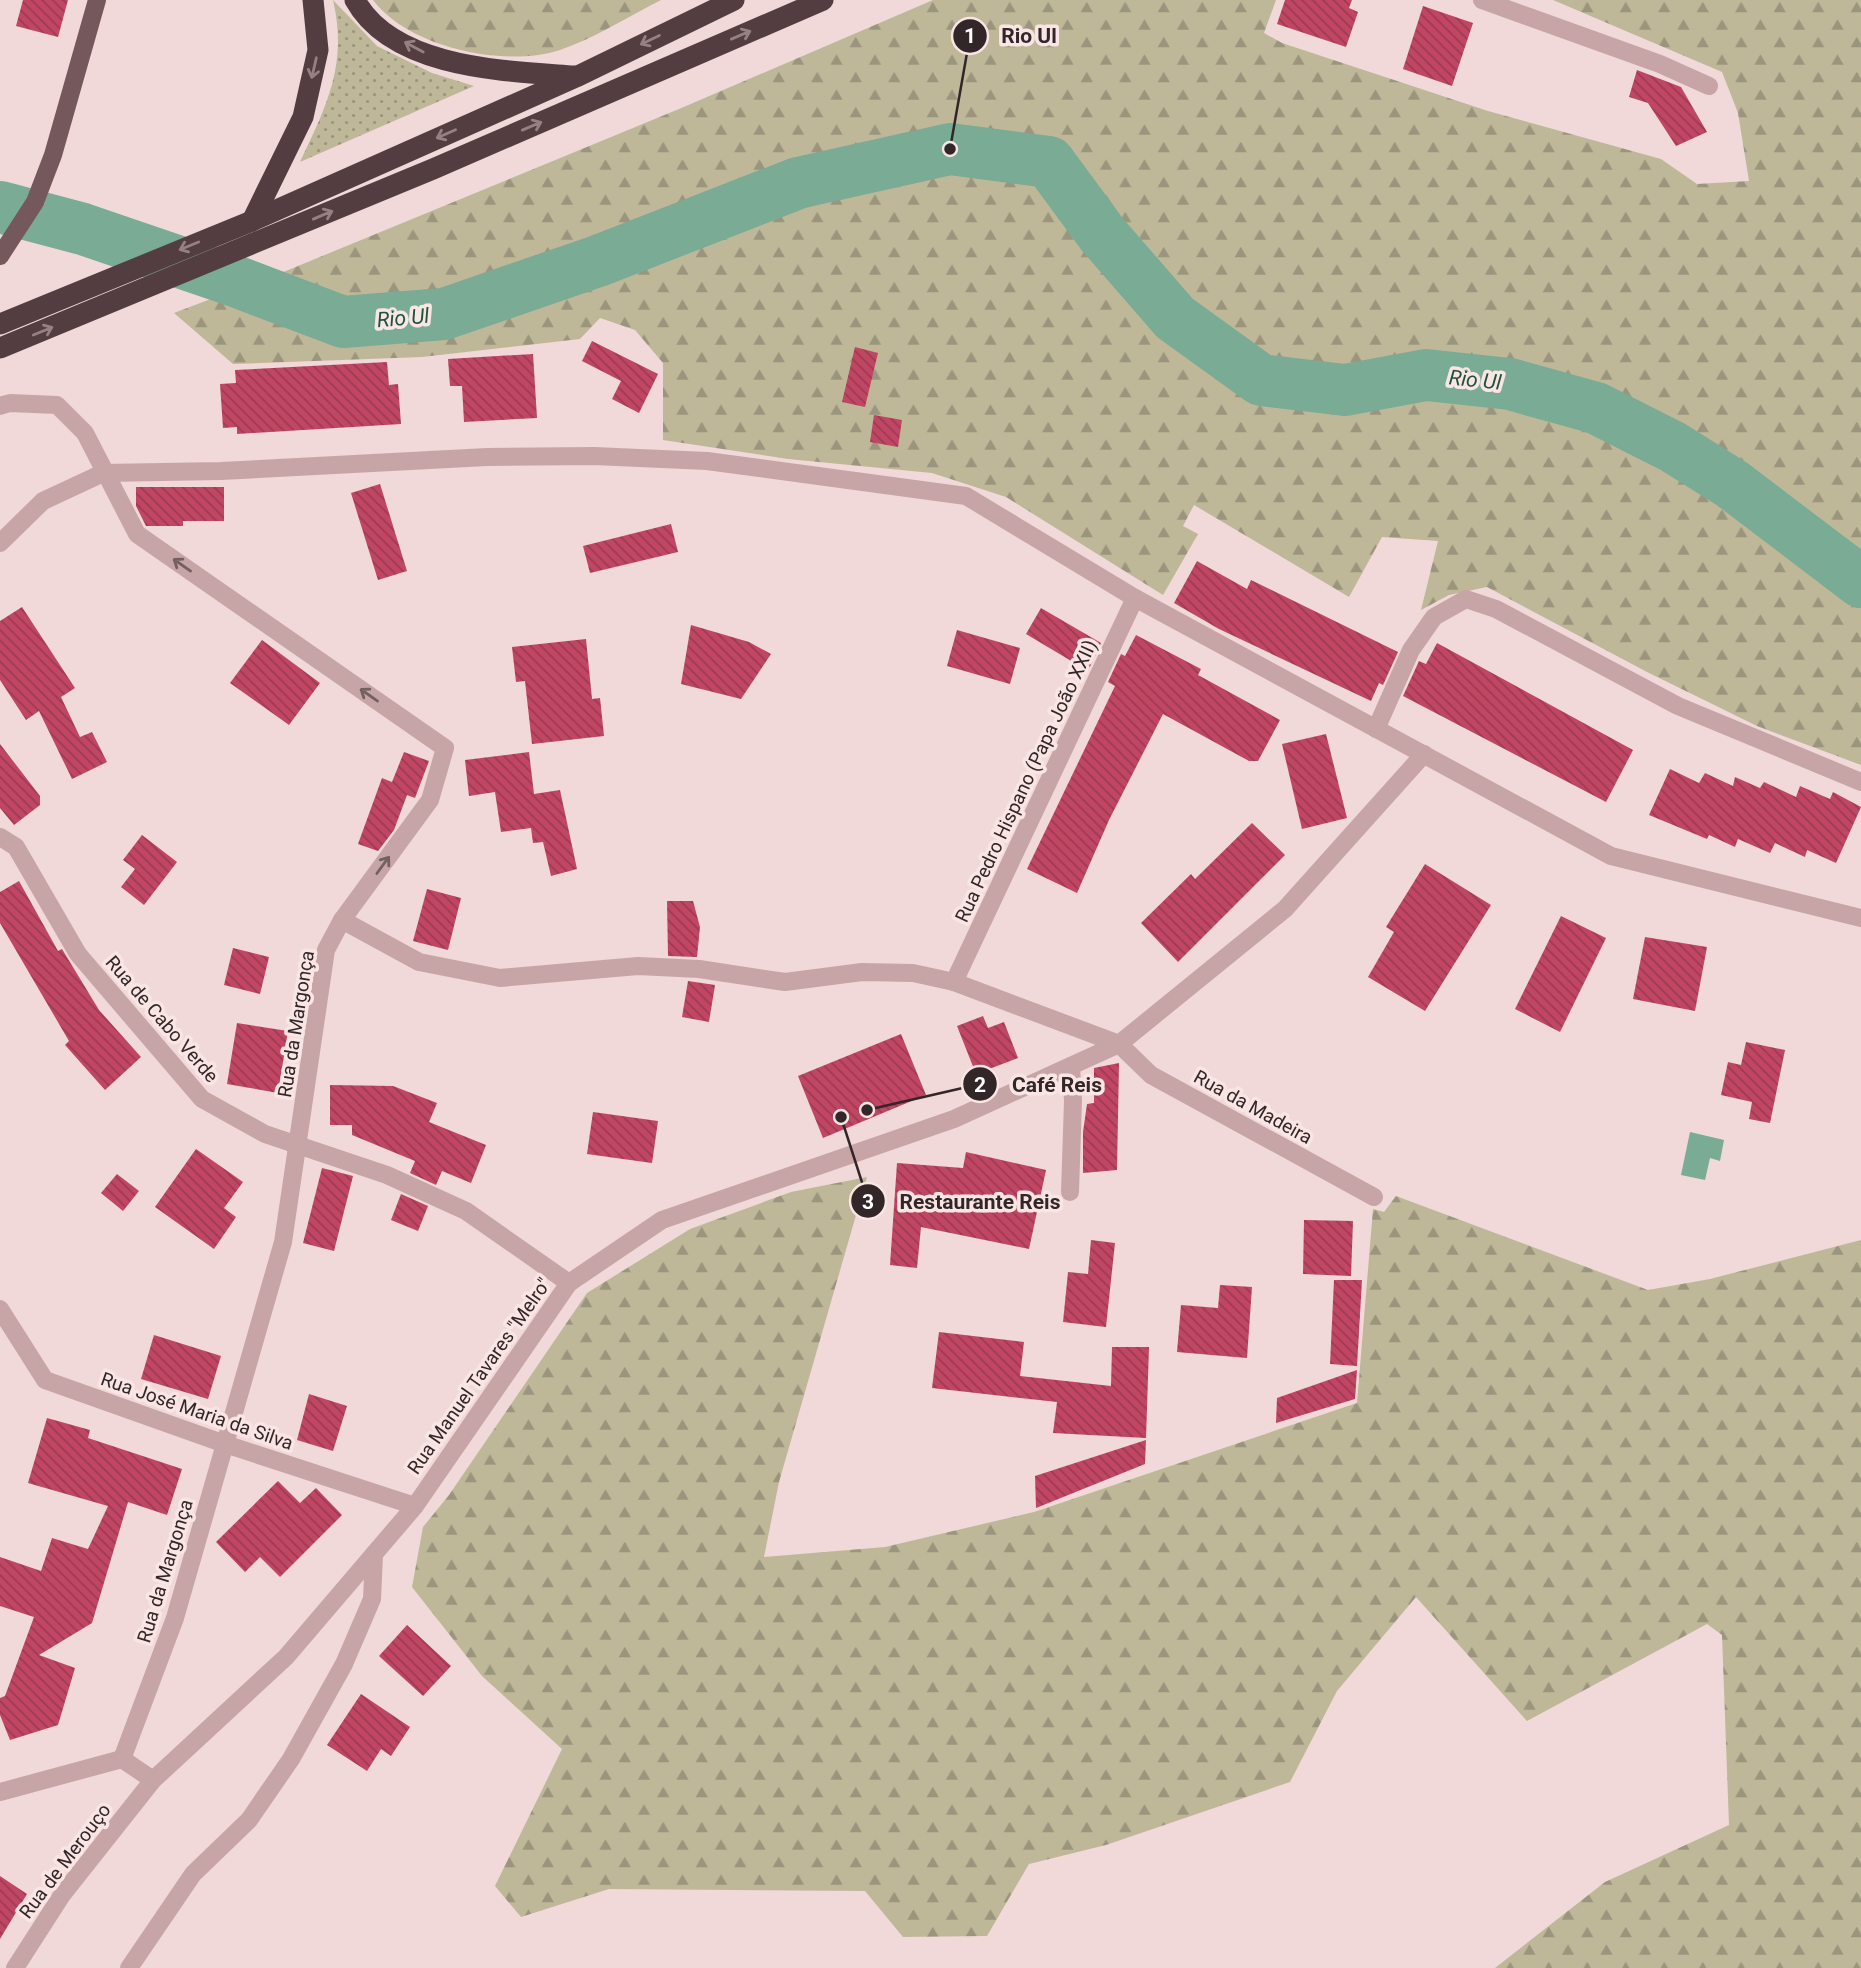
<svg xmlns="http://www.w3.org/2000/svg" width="1861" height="1968" font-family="Roboto,sans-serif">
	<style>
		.grass { fill: url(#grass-dots) }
		.forest { fill: url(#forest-firs) }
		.water { fill: #79ab95 }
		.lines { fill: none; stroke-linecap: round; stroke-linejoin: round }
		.river { stroke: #79ab95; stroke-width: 52 }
		.building { fill: url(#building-back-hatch) }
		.minor { stroke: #c7a5a6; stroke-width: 18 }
		.major { stroke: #74585c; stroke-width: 18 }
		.highway { stroke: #533d41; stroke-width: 21 }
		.oneway { stroke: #958082 }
		.oneway2 { stroke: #765f61 }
		.labels { text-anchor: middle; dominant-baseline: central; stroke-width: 7; stroke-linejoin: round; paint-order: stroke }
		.street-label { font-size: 19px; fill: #332628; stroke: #f8e5e4 }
		.water-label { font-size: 21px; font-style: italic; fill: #1e523c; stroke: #f8e5e4 }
		.leader { fill: none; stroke: #332628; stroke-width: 2.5 }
		.callout-dot { fill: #332628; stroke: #f8e5e4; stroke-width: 2.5 }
		.mark-label { font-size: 21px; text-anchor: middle; font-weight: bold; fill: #fff }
		.callout-label { font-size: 21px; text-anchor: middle; font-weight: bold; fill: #332628; stroke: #f8e5e4; stroke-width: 7; stroke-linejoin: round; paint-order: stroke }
	</style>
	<defs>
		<pattern id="grass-dots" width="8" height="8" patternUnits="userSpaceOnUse" patternTransform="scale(1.75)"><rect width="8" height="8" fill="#beb899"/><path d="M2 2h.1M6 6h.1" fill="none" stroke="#9b957d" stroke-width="1.8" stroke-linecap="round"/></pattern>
		<pattern id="forest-firs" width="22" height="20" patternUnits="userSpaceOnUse" patternTransform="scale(1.75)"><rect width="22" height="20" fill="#beb899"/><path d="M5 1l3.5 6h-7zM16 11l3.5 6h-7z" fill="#9b957d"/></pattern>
		<pattern id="building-back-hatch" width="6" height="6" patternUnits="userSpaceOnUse" patternTransform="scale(1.75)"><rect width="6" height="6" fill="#c04664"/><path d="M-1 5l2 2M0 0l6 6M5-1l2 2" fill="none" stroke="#9d3a52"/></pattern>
	</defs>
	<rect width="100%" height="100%" fill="#f0d9d8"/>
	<path class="grass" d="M333,0L377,46L432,73L474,86L300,162C327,105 348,64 333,0Z"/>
	<g class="forest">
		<path d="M373,0H661C629,16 595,38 560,50C505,68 409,48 373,0Z"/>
		<path d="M933,0H1276L1264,33L1282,43L1488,111L1661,159L1697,184L1749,181L1738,113L1722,72L1553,0H1861V563L1782,504L1699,449L1612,399L1503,368L1432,359L1345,376L1253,356L1177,295L1060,152L949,137L844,161L562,262L415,308L340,309L264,280L679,109Z"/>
		<path d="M976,161L1036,171L1061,190L1106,257L1162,317L1222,365L1258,387L1363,397L1434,384L1580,410L1664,451L1861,592V765L1757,726L1647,672L1487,587L1449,595L1421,610L1438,541L1382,537L1349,597L1194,505L1183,526L1198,534L1163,595L1006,497L932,473L788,459L663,440V363L635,330L600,318L580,339L422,357L233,364L174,313L229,292L299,318L344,326L436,321L513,300L844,180L924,164Z"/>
		<path d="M867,1177L779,1482L764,1557L885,1547L1034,1512L1357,1403L1373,1209L1384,1212L1396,1196L1648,1290L1710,1279L1861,1240V1968H1495L1605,1882L1729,1825L1722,1635L1707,1624L1527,1721L1416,1597L1337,1691L1290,1782L1106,1845L1029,1864L987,1936L903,1937L865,1891L609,1889L521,1917L495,1886L562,1749L482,1676L412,1587L423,1527L449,1495L587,1293L690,1229L791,1192Z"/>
	</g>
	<path class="water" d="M1690,1132L1724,1140L1720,1161L1710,1158L1705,1180L1681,1175Z"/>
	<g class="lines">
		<path class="river" d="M0,207L83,229L235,281L343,322L444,314L598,261L798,183L950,149L1049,162L1102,234L1175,318L1261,380L1345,390L1426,375L1510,384L1596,408L1673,447L1732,484L1861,582"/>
	</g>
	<g class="building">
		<path d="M23,0H68L58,37L16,26Z"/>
		<path d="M1285,0H1352L1349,8L1358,12L1346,47L1277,24Z"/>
		<path d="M1423,6L1473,23L1452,86L1403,69Z"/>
		<path d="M1637,70L1681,87L1707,132L1676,146L1648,103L1629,97Z"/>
		<path d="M592,341L658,374L639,413L612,399L621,381L582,361Z"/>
		<path d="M855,347L878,353L865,407L842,402Z"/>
		<path d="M533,354L537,418L464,422L462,386H450L448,359Z"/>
		<path d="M387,362L389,385L398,384L401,424L237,434V427L223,428L220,384L236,383L235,370Z"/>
		<path d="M874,415L902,420L898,447L870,442Z"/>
		<path d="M380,484L407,571L378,580L351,493Z"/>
		<path d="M136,487H224V521H183V526H146L136,506Z"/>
		<path d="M671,524L678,552L590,573L583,546Z"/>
		<path d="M1197,561L1247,589L1251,580L1398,652L1383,685L1379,683L1371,701L1219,629L1174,603Z"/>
		<path d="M22,607L75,688L61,697L80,737L92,732L107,762L72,779L39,711L26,720L0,680V621Z"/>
		<path d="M1041,608L1101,643L1088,671L1026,634Z"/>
		<path d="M691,625L749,642L771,654L741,699L681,684Z"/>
		<path d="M957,630L1020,648L1010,684L947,666Z"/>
		<path d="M1136,635L1201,669L1198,675L1280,720L1258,761H1249L1163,714L1109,820L1077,893L1027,869L1115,686L1108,682L1121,654L1125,656Z"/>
		<path d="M586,639L592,699L600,698L604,736L532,744L525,681L516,682L512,647Z"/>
		<path d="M262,640L320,683L289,725L230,683Z"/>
		<path d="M1437,643L1633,750L1606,802L1403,696L1419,661L1426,664Z"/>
		<path d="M1326,734L1347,818L1302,829L1282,744Z"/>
		<path d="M0,744L40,796V805L14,825L0,808Z"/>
		<path d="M404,752L429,761L415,798L407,795L394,830L378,851L358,844L382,778L392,782Z"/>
		<path d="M529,752L534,794L560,790L577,869L551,876L543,842L533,843L531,828L501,832L495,792L469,796L465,760Z"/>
		<path d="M1670,769L1699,783L1705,773L1733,786L1735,777L1760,788L1764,782L1796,797L1800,786L1830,799L1833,792L1861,807L1836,863L1807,850L1805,857L1775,843L1770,853L1738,839L1735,847L1709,835L1707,839L1649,815Z"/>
		<path d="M1252,823L1285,855L1178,962L1141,923L1191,874L1195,879Z"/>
		<path d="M142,835L177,862L144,905L121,887L135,869L123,860Z"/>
		<path d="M1425,864L1491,905L1425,1011L1368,977L1394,932L1386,927Z"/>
		<path d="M19,881L58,951L62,949L99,1010L141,1057L105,1090L65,1045L69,1041L0,923V892Z"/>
		<path d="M427,889L461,898L448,950L413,941Z"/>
		<path d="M667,901H693L700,927L697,957L668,956Z"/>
		<path d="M1561,916L1606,938L1560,1032L1515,1009Z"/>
		<path d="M1645,937L1707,947L1695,1011L1633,999Z"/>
		<path d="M233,948L269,957L260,994L224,985Z"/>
		<path d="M688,981L715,985L709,1022L682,1017Z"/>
		<path d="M983,1016L988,1028L1004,1022L1018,1058L976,1074L957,1026Z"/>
		<path d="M237,1023L288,1031L278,1093L227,1084Z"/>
		<path d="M901,1034L926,1095L823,1138L798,1076Z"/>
		<path d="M1746,1042L1785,1050L1770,1123L1749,1119L1752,1102L1721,1095L1728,1062L1741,1065Z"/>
		<path d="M1119,1063L1117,1170L1083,1173V1132L1087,1104L1094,1103V1068Z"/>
		<path d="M330,1085L393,1086L437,1103L429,1122L486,1145L471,1183L442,1171L436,1185L410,1173L415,1161L352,1135V1125H330Z"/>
		<path d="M593,1112L658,1121L652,1163L587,1154Z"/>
		<path d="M196,1149L243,1182L224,1208L236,1217L214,1249L155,1207Z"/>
		<path d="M966,1152L1046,1170L1029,1249L921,1227L917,1268L890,1265L897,1163L963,1168Z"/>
		<path d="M322,1168L353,1176L334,1251L303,1243Z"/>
		<path d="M117,1174L139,1191L123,1211L101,1193Z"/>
		<path d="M401,1194L428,1206L418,1231L391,1220Z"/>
		<path d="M1304,1220L1353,1221L1351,1276L1303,1274Z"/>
		<path d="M1091,1240L1115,1243L1106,1327L1063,1322L1068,1272L1088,1274Z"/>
		<path d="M1334,1280H1362L1357,1366L1330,1364Z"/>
		<path d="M1220,1285L1252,1287L1247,1358L1177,1352L1181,1305L1218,1308Z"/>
		<path d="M939,1332L1024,1342L1020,1376L1111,1386L1112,1347H1149L1146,1438L1053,1433L1057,1402L932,1388Z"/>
		<path d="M154,1335L221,1356L208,1399L141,1379Z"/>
		<path d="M1357,1370L1355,1399L1276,1423L1277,1398Z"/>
		<path d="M309,1394L347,1406L333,1451L297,1440Z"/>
		<path d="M47,1418L90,1430L88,1438L182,1469L167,1515L128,1502L92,1623L39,1655L75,1668L58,1725L10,1740L0,1715V1698L5,1696L34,1617L0,1606V1557L41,1571L52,1538L88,1549L108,1506L28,1483Z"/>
		<path d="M1146,1440L1145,1464L1036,1508L1035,1476Z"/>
		<path d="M278,1481L300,1503L316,1488L342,1515L280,1577L260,1557L245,1572L216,1542Z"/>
		<path d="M407,1625L451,1666L423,1696L379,1656Z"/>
		<path d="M361,1694L410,1727L391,1756L381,1749L367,1771L327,1745Z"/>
		<path d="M0,1876L27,1894L0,1939Z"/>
	</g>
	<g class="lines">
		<g class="minor">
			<path d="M1482,0L1660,64L1709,86"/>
			<path d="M0,406L10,403L57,405L85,433L137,534L445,748L430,800L342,920L326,950L283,1242L175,1618L122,1759"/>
			<path d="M0,543L43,501L103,473L221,471L487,457L594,456L707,461L966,496L1135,598L1611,856L1861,918"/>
			<path d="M1376,729L1411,650L1434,617L1466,599L1496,609L1678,706L1861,782"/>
			<path d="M0,837L16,847L78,954L202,1099L265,1134L387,1175L466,1211L569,1283"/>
			<path d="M342,920L419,962L500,978L638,966L699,969L785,982L862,972L913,973L954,982L1119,1044L1151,1075L1374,1197"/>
			<path d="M954,982L1135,598"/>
			<path d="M1070,1192L1073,1101L1071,1066"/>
			<path d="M0,1309L45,1380L225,1444L415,1506"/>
			<path d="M0,1792L122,1759L153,1780"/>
			<path d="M15,1968L62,1895L153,1780L286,1657L415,1506L569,1283L662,1220L954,1119L1119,1044L1285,909L1424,754"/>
			<path d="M129,1968L193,1874L249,1820L291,1759L344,1664L372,1599L374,1554"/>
		</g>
		<path class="major" d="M0,256L35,202L53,155L97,0"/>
		<g class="highway">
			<path d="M355,0C393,69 506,71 574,76"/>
			<path d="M252,221L303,117L318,50L313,0"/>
			<path d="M0,324L252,221L576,77L734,0"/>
			<path d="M0,348L433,169L823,0"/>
		</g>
	</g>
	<defs><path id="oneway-shaft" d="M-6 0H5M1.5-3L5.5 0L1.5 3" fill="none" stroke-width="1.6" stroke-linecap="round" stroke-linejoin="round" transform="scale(1.75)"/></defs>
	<g class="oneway">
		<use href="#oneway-shaft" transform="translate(741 35) rotate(-23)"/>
		<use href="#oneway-shaft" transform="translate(650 40) rotate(154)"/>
		<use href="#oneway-shaft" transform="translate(414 47) rotate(-152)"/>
		<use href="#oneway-shaft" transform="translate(314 68) rotate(103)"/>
		<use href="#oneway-shaft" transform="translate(532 126) rotate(-23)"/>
		<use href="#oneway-shaft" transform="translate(446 134) rotate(156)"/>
		<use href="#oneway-shaft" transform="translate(323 215) rotate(-23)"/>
		<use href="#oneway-shaft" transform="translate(189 246) rotate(158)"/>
		<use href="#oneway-shaft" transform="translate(43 331) rotate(-22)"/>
	</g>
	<g class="oneway2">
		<use href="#oneway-shaft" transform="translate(182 565) rotate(-145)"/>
		<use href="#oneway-shaft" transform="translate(369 695) rotate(-145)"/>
		<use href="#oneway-shaft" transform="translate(383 865) rotate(-54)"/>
	</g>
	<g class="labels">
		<g class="street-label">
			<text transform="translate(1026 781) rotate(-65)">Rua Pedro Hispano (Papa João XXII)</text>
			<text transform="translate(162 1019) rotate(49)">Rua de Cabo Verde</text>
			<text transform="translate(296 1024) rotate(-81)">Rua da Margonça</text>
			<text transform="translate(1253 1107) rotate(29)">Rua da Madeira</text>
			<text transform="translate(479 1376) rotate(-55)">Rua Manuel Tavares "Melro"</text>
			<text transform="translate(197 1411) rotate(19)">Rua José Maria da Silva</text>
			<text transform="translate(165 1571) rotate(-73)">Rua da Margonça</text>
			<text transform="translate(65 1861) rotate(-53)">Rua de Merouço</text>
		</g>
		<g class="water-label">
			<text transform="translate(403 318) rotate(-5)">Rio Ul</text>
			<text transform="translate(1475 380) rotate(6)">Rio Ul</text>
		</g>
	</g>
	<path class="leader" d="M950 149L970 36M867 1110L980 1084M841 1117L868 1201"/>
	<g class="callout-dot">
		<circle cx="950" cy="149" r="7"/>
		<circle cx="867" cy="1110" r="7"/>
		<circle cx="841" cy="1117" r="7"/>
		<circle cx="970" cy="36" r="18"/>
		<circle cx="980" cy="1084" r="18"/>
		<circle cx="868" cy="1201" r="18"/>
	</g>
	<g class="mark-label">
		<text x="970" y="43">1</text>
		<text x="980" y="1092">2</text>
		<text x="868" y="1209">3</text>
	</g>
	<g class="callout-label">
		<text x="1029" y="43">Rio Ul</text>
		<text x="1057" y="1092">Café Reis</text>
		<text x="980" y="1209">Restaurante Reis</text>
	</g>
</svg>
